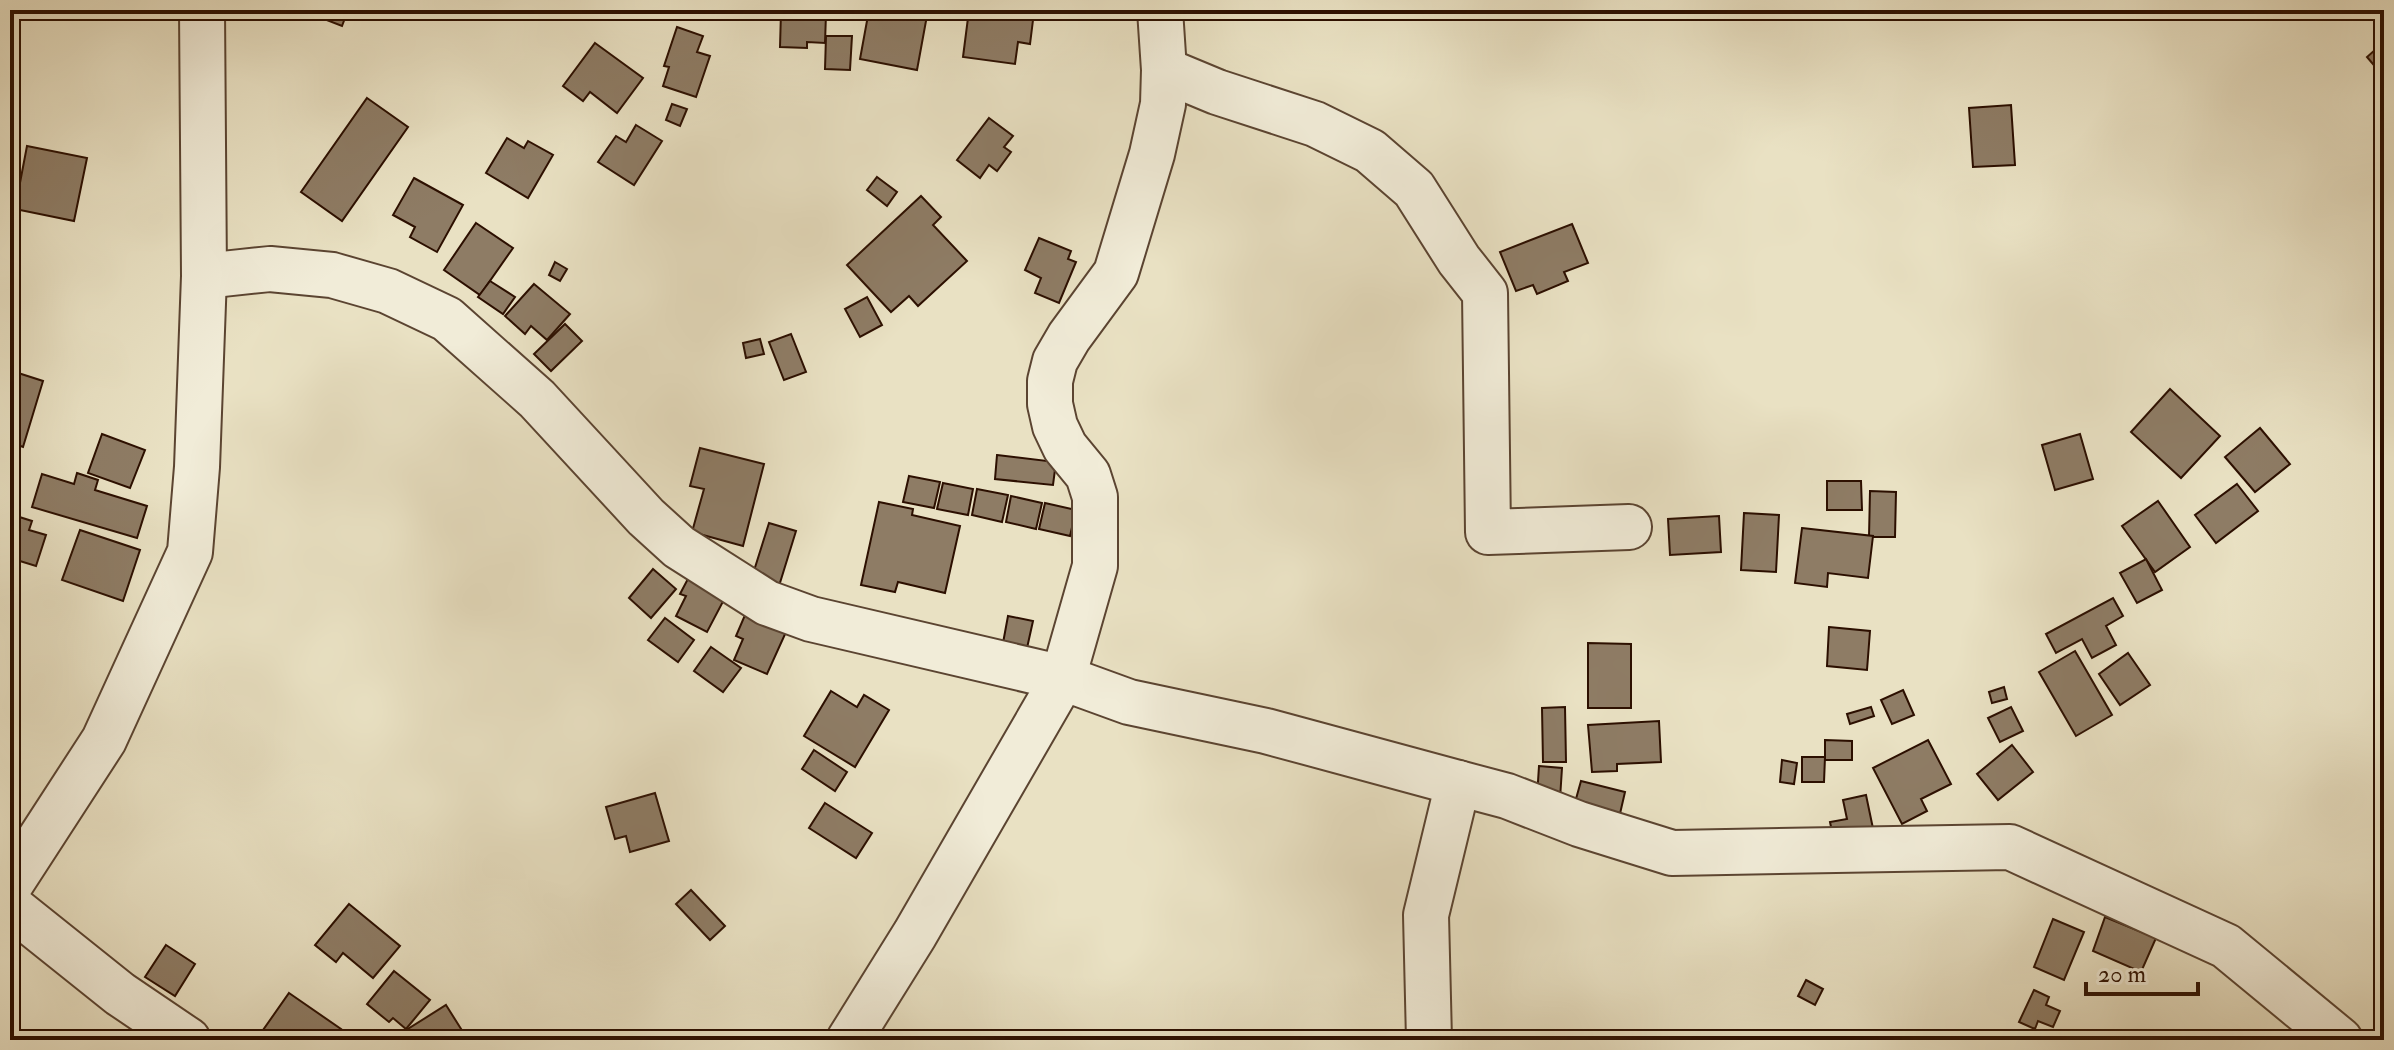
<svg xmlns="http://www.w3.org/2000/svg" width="2394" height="1050" font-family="'IM FELL Double Pica',serif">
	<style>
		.building { fill: #8e7c65; stroke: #2c0f00; stroke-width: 2 }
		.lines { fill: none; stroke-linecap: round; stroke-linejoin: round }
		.street-casing { stroke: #5b4431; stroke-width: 48 }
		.street { stroke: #f1ecd8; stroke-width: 44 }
	</style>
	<rect width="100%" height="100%" fill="#e9e1c3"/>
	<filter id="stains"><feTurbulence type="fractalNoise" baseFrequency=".0025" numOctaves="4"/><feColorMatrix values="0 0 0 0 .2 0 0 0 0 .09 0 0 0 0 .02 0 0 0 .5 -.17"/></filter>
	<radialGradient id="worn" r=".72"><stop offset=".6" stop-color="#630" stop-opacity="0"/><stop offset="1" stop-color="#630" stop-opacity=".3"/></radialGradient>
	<g class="building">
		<path d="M301,10H348L342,26Z"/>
		<path d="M869,10H928L917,70L860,59Z"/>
		<path d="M969,10L1034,12L1030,44L1018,42L1015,64L963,57Z"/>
		<path d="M781,12L826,14L825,43L807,42V48L780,47Z"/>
		<path d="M677,27L703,36L697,52L710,56L696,97L663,86L669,67L664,66Z"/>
		<path d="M826,36H852L850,70L825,69Z"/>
		<path d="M2384,42V77L2367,57Z"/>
		<path d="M595,43L643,78L617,113L590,92L583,101L563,86Z"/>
		<path d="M367,98L408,127L342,221L301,192Z"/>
		<path d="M672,104L687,109L680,126L666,120Z"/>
		<path d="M2011,105L2015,165L1973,167L1969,108Z"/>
		<path d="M989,118L1013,136L1004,147L1011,152L997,171L989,165L980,178L957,160Z"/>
		<path d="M636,125L662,141L634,185L598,162L616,136L626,142Z"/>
		<path d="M507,138L524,148L528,141L553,155L528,198L486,173Z"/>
		<path d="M27,146L87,158L74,221L15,209Z"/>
		<path d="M877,177L897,192L887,206L867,190Z"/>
		<path d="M414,178L463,205L437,252L410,237L415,227L393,215Z"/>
		<path d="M921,196L941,217L933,225L967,261L918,306L909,296L891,312L847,265Z"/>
		<path d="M476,223L513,248L480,295L444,270Z"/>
		<path d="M1572,224L1588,263L1564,272L1568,281L1537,294L1533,285L1516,291L1500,252Z"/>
		<path d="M1039,238L1071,251L1068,259L1076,262L1059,303L1035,293L1041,278L1025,270Z"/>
		<path d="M555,262L567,269L560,281L549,275Z"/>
		<path d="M490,281L515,297L503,314L478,297Z"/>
		<path d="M534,284L570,314L547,340L531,326L525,334L505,316Z"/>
		<path d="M867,297L882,325L860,337L845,309Z"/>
		<path d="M565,324L582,341L551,371L534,354Z"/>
		<path d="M791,334L806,372L784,380L769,342Z"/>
		<path d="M760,339L764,354L746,358L743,343Z"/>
		<path d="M12,371L43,381L23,447L10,442Z"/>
		<path d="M2170,389L2220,436L2181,478L2131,432Z"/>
		<path d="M2260,428L2290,464L2255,492L2225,457Z"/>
		<path d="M102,434L145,450L130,488L88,473Z"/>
		<path d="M2080,434L2093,479L2055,490L2042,445Z"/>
		<path d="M700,448L764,464L743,546L692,532L704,489L690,486Z"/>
		<path d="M997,455L1056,462L1053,485L995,479Z"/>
		<path d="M77,473L98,480L95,490L147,506L137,538L32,507L42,474L74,484Z"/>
		<path d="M909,476L940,482L934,508L903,502Z"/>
		<path d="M1827,481H1861L1862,510H1827Z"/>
		<path d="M943,483L973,489L968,515L937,509Z"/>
		<path d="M2237,484L2258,511L2216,543L2195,515Z"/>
		<path d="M977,489L1008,495L1002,522L972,515Z"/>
		<path d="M1870,491L1896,492L1895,537H1869Z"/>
		<path d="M1011,496L1042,503L1036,529L1006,522Z"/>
		<path d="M2158,501L2190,547L2155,572L2122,526Z"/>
		<path d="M879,502L913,509L912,515L960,526L945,593L898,582L895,592L861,585Z"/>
		<path d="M1045,503L1076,510L1070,536L1039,529Z"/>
		<path d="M1744,513L1779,515L1776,572L1741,570Z"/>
		<path d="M13,515L32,521L29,530L46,535L36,566L10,558V523Z"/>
		<path d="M1719,516L1721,552L1670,555L1668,519Z"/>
		<path d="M769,523L796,531L779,586L752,577Z"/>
		<path d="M1802,528L1873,536L1868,578L1828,573L1827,587L1795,583Z"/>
		<path d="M80,530L140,550L123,601L62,580Z"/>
		<path d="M2146,559L2162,590L2137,603L2120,573Z"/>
		<path d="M653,569L676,589L651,618L629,598Z"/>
		<path d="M691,573L728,592L707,632L676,616L686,596L680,594Z"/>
		<path d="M2113,598L2123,616L2106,626L2116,645L2092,658L2082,639L2056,653L2046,634Z"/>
		<path d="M745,615L786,632L767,674L734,660L743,639L736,636Z"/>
		<path d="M1008,616L1033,621L1027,648L1003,643Z"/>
		<path d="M665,618L694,640L678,662L648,640Z"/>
		<path d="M1829,627L1870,631L1867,670L1827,666Z"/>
		<path d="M1588,643L1631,644V708H1588Z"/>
		<path d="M711,647L741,668L723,692L694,671Z"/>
		<path d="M2075,651L2112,715L2076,736L2039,672Z"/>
		<path d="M2128,653L2150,685L2120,705L2099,674Z"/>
		<path d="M2004,687L2007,699L1992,703L1989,692Z"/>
		<path d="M1903,690L1914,715L1892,724L1881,700Z"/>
		<path d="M831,691L857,707L864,695L889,710L855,767L804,736Z"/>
		<path d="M1565,707L1566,762H1543L1542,708Z"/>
		<path d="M1871,707L1874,716L1850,724L1847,714Z"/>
		<path d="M2011,707L2023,731L2000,742L1988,718Z"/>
		<path d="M1659,721L1661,762L1617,764V771L1592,772L1588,725Z"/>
		<path d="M1825,740L1852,741V760H1825Z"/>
		<path d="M1928,740L1951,784L1921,799L1927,811L1902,824L1873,768Z"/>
		<path d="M2012,745L2033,772L1998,800L1977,774Z"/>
		<path d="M814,750L847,772L835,791L802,769Z"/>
		<path d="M1802,757H1825L1824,782H1802Z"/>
		<path d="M1782,760L1797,763L1794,784L1780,782Z"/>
		<path d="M1539,766L1562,768L1560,799L1537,797Z"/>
		<path d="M1581,781L1625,792L1619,818L1574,806Z"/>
		<path d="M655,793L669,841L630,852L626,836L615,839L606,807Z"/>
		<path d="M1866,795L1875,838L1835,846L1830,822L1847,819L1843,800Z"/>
		<path d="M825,803L872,833L856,858L809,828Z"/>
		<path d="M691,890L725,926L710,940L676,904Z"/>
		<path d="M349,904L400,946L373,978L343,953L336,962L315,945Z"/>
		<path d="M2105,917L2156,938L2141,972L2093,951Z"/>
		<path d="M2053,919L2084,932L2064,980L2034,967Z"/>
		<path d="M166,945L195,964L175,996L145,977Z"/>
		<path d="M394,971L430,1000L406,1029L393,1018L389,1022L367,1004Z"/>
		<path d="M1806,980L1823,989L1815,1005L1798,996Z"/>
		<path d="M2034,990L2049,997L2046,1005L2060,1011L2053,1027L2038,1021L2035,1029L2019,1022Z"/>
		<path d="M289,993L341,1029L333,1040H256Z"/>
		<path d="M446,1005L468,1040H409L403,1032Z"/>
	</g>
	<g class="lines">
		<defs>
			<g id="street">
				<path d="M1160,10L1164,70L1217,92L1315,124L1370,151L1414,189L1459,260L1485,293L1488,532L1629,527"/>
				<path d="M204,276L270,269L332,275L388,291L447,319L537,399L646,517L679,547L767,603L811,619L1063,678L1129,702L1266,731L1458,783L1507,796L1579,824L1672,853L2010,847L2226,946L2340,1040"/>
				<path d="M10,885L104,740L190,552L197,467L204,276L202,10"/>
				<path d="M10,906L120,994L188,1040"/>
				<path d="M849,1040L915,934L1063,678L1095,566V497L1088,475L1065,447L1055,426L1050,404V381L1055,361L1069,337L1116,273L1152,154L1163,104L1164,70"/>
				<path d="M1429,1040L1426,915L1458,783"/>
			</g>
		</defs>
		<use href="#street" class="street-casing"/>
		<use href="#street" class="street"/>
	</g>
	<rect width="2394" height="1050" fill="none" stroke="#e9e1c3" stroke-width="40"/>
	<rect x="12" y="12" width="2370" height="1026" fill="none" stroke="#2c0f00" stroke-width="4"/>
	<rect x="20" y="20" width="2354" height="1010" fill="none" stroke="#2c0f00" stroke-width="2"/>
	<path d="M2086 982v12h112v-12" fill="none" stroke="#2c0f00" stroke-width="4"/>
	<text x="2098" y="982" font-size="24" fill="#2c0f00" stroke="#f1ecd8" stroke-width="6" paint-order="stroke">20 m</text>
	<rect width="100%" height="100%" filter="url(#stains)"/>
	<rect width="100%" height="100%" fill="url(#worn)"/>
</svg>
